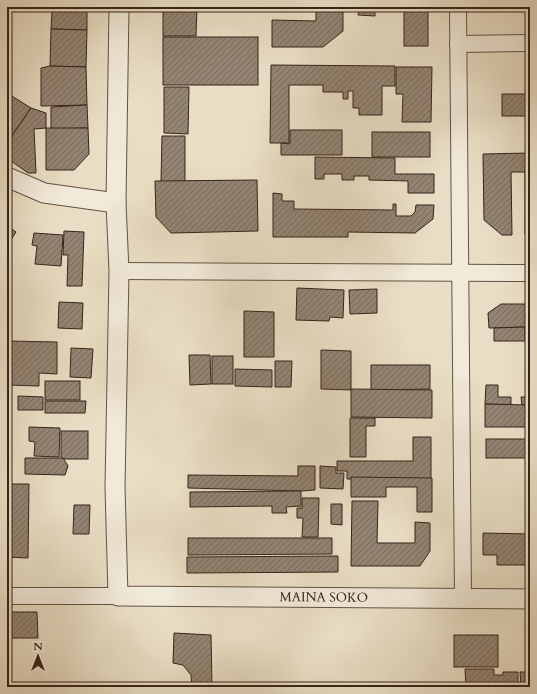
<svg xmlns="http://www.w3.org/2000/svg" width="537" height="694" font-family="Cardo,serif">
	<style>
		.building { fill: url(#building-hatch); stroke: #36231a }
		.lines { fill: none; stroke-linecap: round; stroke-linejoin: round }
		.minor-casing { stroke: #635245; stroke-width: 18 }
		.tertiary-casing { stroke: #635245; stroke-width: 21 }
		.minor { stroke: #f1ead9; stroke-width: 16 }
		.tertiary { stroke: #f1ead9; stroke-width: 19 }
		.labels { text-anchor: middle; dominant-baseline: central; stroke-width: 3; stroke-linejoin: round; paint-order: stroke }
		.street-label { font-size: 13px; fill: #36231a; stroke: #f1ead9 }
	</style>
	<defs>
		<pattern id="building-hatch" width="6" height="6" patternUnits="userSpaceOnUse"><rect width="6" height="6" fill="#938473"/><path d="M-1 1l2-2M0 6l6-6M5 7l2-2" fill="none" stroke="#796c5e"/></pattern>
	</defs>
	<rect width="100%" height="100%" fill="#e9dec5"/>
	<filter id="stains"><feTurbulence type="fractalNoise" baseFrequency=".005" numOctaves="4"/><feColorMatrix values="0 0 0 0 .2 0 0 0 0 .09 0 0 0 0 .02 0 0 0 .5 -.17"/></filter>
	<radialGradient id="worn" r=".72"><stop offset=".6" stop-color="#630" stop-opacity="0"/><stop offset="1" stop-color="#630" stop-opacity=".3"/></radialGradient>
	<g class="building">
		<rect x="31" y="7" width="56" height="3"/>
		<path d="M163,7H197L196,36H163Z"/>
		<path d="M316,7H343V31L323,47H272V20L316,21Z"/>
		<path d="M359,7H375V16L358,15Z"/>
		<rect x="404" y="7" width="24" height="39"/>
		<path d="M52,10H87V30L51,29Z"/>
		<path d="M51,29L87,30L86,67L50,66Z"/>
		<rect x="163" y="37" width="95" height="48"/>
		<path d="M271,65L395,66V86H382V115H359V108H353V91H348V99H343V92H323V85H289V143H270Z"/>
		<path d="M50,66L86,67L87,105L41,106V68Z"/>
		<path d="M396,67H432L431,122H402L403,94H396Z"/>
		<path d="M164,87H189L188,134L164,133Z"/>
		<path d="M7,93L31,108L7,143Z"/>
		<rect x="502" y="94" width="28" height="22"/>
		<path d="M87,105L88,128L51,129V107Z"/>
		<path d="M31,108L46,113V128L34,129L36,173H28L7,158V143Z"/>
		<path d="M46,128H88L89,154L74,170H46Z"/>
		<path d="M290,130H342V155H281V143L290,144Z"/>
		<rect x="372" y="132" width="58" height="25"/>
		<path d="M162,136H185V182H161Z"/>
		<path d="M530,153V172H511L512,235H502L484,220L483,154Z"/>
		<path d="M315,157L395,158V174H434V193H408V181L369,180V176H354V180H342V174H324V179H315Z"/>
		<rect x="525" y="172" width="5" height="62"/>
		<path d="M257,180L258,231L171,233L156,217L155,181Z"/>
		<path d="M273,193L282,194V201H294V209L393,210V204H396V216H411L415,212L416,205H434L433,219L415,233L348,232V237H273Z"/>
		<path d="M7,226L16,232L7,246Z"/>
		<path d="M64,231L84,232L82,286H67L68,255H63Z"/>
		<path d="M34,233L63,235L61,266L35,264L37,246L32,245Z"/>
		<path d="M297,288L344,290L343,318L330,317L329,321L296,320Z"/>
		<path d="M377,289V313L350,314L349,290Z"/>
		<path d="M59,302L83,303L82,329L58,328Z"/>
		<path d="M501,304H530V362L529,327L489,328L488,313Z"/>
		<path d="M244,311L274,312V357H244Z"/>
		<path d="M525,327V341H494V328Z"/>
		<path d="M7,341L57,342V374L39,373V386L7,385Z"/>
		<path d="M71,348L93,349L91,378L70,377Z"/>
		<path d="M321,350L351,351V390L321,389Z"/>
		<path d="M189,355H210L211,384L190,385Z"/>
		<rect x="212" y="356" width="21" height="28"/>
		<path d="M275,361H292L291,387H275Z"/>
		<path d="M371,365H430V389L371,390Z"/>
		<path d="M235,369L272,370V387L235,386Z"/>
		<rect x="45" y="381" width="35" height="19"/>
		<path d="M486,385H498V397H511V405L485,404Z"/>
		<path d="M351,389L432,390V418L351,417Z"/>
		<path d="M18,396L43,397V410H18Z"/>
		<path d="M521,397H530V405H522Z"/>
		<path d="M45,401H86L85,413H45Z"/>
		<path d="M485,404L530,405V427H485Z"/>
		<path d="M350,418H375V426H366V457H350Z"/>
		<path d="M29,427L60,428L59,457L34,456L35,442L29,441Z"/>
		<rect x="61" y="431" width="27" height="28"/>
		<path d="M413,437H431V479H347V471H337V461H413Z"/>
		<rect x="486" y="439" width="44" height="19"/>
		<path d="M25,458H63L68,466L65,475L25,474Z"/>
		<path d="M298,466H315V490L301,491L188,488V475L298,476Z"/>
		<path d="M320,466L336,467V473H344L343,489L320,488Z"/>
		<path d="M351,477L432,478V512H417V487H386V497H351Z"/>
		<path d="M7,484H29L28,558L7,557Z"/>
		<path d="M301,491V506L286,507L287,513H272V506L190,507V492Z"/>
		<path d="M302,498H319L318,537H302L303,518H297V508H302Z"/>
		<path d="M352,501H378L377,543H415V522L430,523V551L420,566H351Z"/>
		<path d="M331,504H342V525L331,524Z"/>
		<path d="M74,505H90L89,534H73Z"/>
		<path d="M483,533L530,534V565H497V555H483Z"/>
		<path d="M188,538H332V554L188,555Z"/>
		<path d="M338,556V572L187,573V557Z"/>
		<path d="M7,612H37L38,638H7Z"/>
		<path d="M174,633L211,635L212,687H192L191,675L183,665L173,663Z"/>
		<rect x="454" y="635" width="44" height="32"/>
		<path d="M465,669H494V675H503V672H518V686L466,687Z"/>
		<path d="M520,672H530V686H521Z"/>
	</g>
	<g class="lines">
		<defs>
			<g id="minor">
				<path d="M458,7L463,598"/>
				<path d="M458,44L530,43"/>
				<path d="M119,271L530,273"/>
				<path d="M7,596H118"/>
			</g>
			<g id="tertiary">
				<path id="s1" d="M119,7L116,203L119,271L115,487L118,596L530,599"/>
				<path d="M7,177L44,193L116,203"/>
			</g>
		</defs>
		<use href="#minor" class="minor-casing"/>
		<use href="#tertiary" class="tertiary-casing"/>
		<use href="#minor" class="minor"/>
		<use href="#tertiary" class="tertiary"/>
	</g>
	<g class="labels">
		<g class="street-label">
			<text stroke="none"><textPath href="#s1" startOffset="795">MAINA SOKO</textPath></text>
		</g>
	</g>
	<rect width="537" height="694" fill="none" stroke="#e9dec5" stroke-width="24"/>
	<rect x="8" y="8" width="521" height="678" fill="none" stroke="#36231a" stroke-width="2"/>
	<rect x="12" y="12" width="513" height="670" fill="none" stroke="#36231a"/>
	<g transform="translate(38 656)" stroke="#f1ead9" stroke-width="3" paint-order="stroke">
	<path d="M0-3L7 15L0 10L-7 15Z" fill="#36231a"/>
	<text y="-6" font-size="11" font-weight="bold" text-anchor="middle" fill="#36231a">N</text>
	</g>
	<rect width="100%" height="100%" filter="url(#stains)"/>
	<rect width="100%" height="100%" fill="url(#worn)"/>
</svg>
